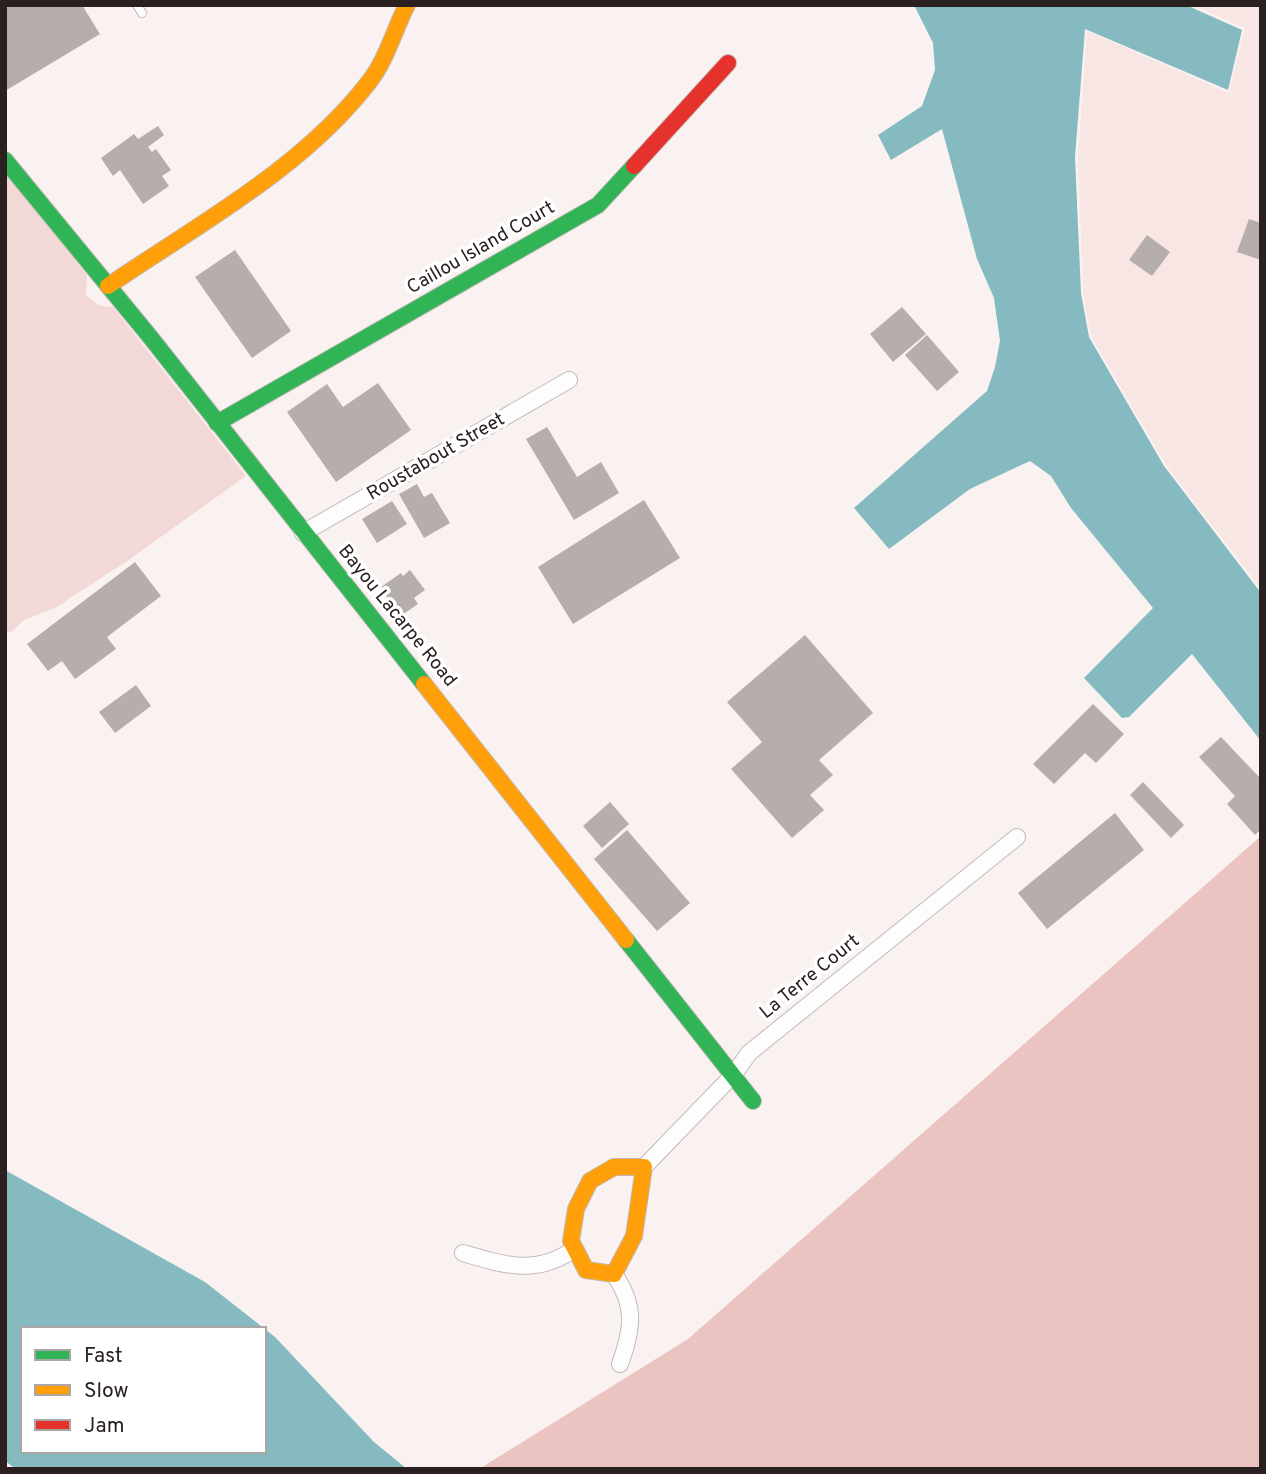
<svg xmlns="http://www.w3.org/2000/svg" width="1266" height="1474" font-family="Overpass,sans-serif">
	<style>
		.built { fill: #f8e6e4 }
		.green { fill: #f2d8d6 }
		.forest { fill: #ebc4c1 }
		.water { fill: #86bac1; fill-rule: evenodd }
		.building { fill: #b6aead }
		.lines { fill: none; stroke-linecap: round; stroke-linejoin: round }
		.lane-casing { stroke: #c2bab9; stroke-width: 10 }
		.street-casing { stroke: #c2bab9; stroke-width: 18 }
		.fast-casing { stroke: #c2bab9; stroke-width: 18 }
		.slow-casing { stroke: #c2bab9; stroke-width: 18 }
		.jam-casing { stroke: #c2bab9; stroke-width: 18 }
		.lane { stroke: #fefdfd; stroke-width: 8 }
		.street { stroke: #fefdfd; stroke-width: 16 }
		.fast { stroke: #30b455; stroke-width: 16 }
		.slow { stroke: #ff9f0a; stroke-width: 16 }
		.jam { stroke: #e5322d; stroke-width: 16 }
		.labels { text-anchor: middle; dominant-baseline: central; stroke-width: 7; stroke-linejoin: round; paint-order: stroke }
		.street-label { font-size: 19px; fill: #29201f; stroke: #fff }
	</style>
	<rect width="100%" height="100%" fill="#faf2f0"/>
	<path class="built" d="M1192,5H1261V589L1166,465L1091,336L1083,293L1078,157L1087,31L1229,93L1245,28Z"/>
	<path class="green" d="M5,172L87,275L86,295L100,306L113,307L246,476L130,559L55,608L24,620L11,632L5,633Z"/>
	<path class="forest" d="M1261,836V1469H479L688,1339Z"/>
	<g class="water">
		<path d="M914,5H1186L1242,30L1228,90L1085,29L1075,157L1081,293L1089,337L1164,466L1261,593V741L1192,654L1129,717L1122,718L1084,678L1153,608L1071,508L1051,476L1030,461L970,489L889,549L854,508L987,391L995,367L1000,341L994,298L977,259L942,129L891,160L878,135L922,106L935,70L933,43Z"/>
		<path d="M5,1170L205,1282L275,1337L374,1442L407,1469H16L5,1461ZM23,1329H264V1451H23Z"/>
	</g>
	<g class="building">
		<path d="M11,5H82L100,34L5,91V9Z"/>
		<path d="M158,126L164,135L148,147L152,152L156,149L171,170L162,176L169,186L143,204L120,170L113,176L101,158L134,134L138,139Z"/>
		<path d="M1249,219L1261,223V260L1237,252Z"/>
		<path d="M1147,235L1170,252L1152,276L1129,260Z"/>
		<path d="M235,250L291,331L252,358L195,277Z"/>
		<path d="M902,307L926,334L893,362L870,334Z"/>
		<path d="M927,335L959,372L937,391L905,355Z"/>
		<path d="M378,383L411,430L336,482L287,412L327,384L343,407Z"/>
		<path d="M547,427L577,477L601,462L619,493L574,520L526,439Z"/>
		<path d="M417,484L424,497L432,493L450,523L424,538L399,494Z"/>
		<path d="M644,500L680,558L573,624L538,567Z"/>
		<path d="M392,501L407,524L377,543L362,519Z"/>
		<path d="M135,562L161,596L107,637L116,649L75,679L62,661L48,671L27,644Z"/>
		<path d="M410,570L425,590L414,598L418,604L402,615L398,609L395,611L381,587L401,573L403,576Z"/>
		<path d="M805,635L873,713L819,760L833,775L810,795L824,810L792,838L731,769L762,742L727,702Z"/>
		<path d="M136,685L151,706L115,733L99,712Z"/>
		<path d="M1093,704L1124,734L1096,763L1085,753L1054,784L1033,764Z"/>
		<path d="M1221,737L1261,779V829L1255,835L1227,804L1235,796L1199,757Z"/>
		<path d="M1143,782L1184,825L1171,838L1130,795Z"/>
		<path d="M610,802L629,824L602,848L583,826Z"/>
		<path d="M1115,813L1144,850L1047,929L1018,893Z"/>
		<path d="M627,830L690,903L657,931L594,859Z"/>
	</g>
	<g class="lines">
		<defs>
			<path id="lane" d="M137,5L142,13"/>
			<g id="street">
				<path d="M303,533L569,380"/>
				<path d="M644,1167L734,1074L749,1053L1017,837"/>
				<path d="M463,1253C503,1265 537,1276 574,1249"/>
				<path d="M614,1274C636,1306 633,1328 620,1364"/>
			</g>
			<g id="fast">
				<path d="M5,160L151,338L424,684"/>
				<path d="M217,423L598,205L634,166"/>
				<path d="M626,940L753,1101"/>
			</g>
			<g id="slow">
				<path d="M108,286C197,225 302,169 369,82C387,59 394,30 407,5"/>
				<path d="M424,684L626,940"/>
				<path d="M614,1167H644L634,1236L614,1274L586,1270L571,1241L576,1209L590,1181Z"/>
			</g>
			<path id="jam" d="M634,166L728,63"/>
		</defs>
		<use href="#lane" class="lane-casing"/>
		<use href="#street" class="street-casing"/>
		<use href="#fast" class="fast-casing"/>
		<use href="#slow" class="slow-casing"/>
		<use href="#jam" class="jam-casing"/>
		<use href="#lane" class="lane"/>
		<use href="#street" class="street"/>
		<use href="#fast" class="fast"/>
		<use href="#slow" class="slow"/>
		<use href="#jam" class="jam"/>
	</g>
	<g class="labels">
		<g class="street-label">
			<text transform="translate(481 248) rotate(-30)">Caillou Island Court</text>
			<text transform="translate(436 457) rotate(-30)">Roustabout Street</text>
			<text transform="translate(397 616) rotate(51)">Bayou Lacarpe Road</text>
			<text transform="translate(810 977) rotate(-39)">La Terre Court</text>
		</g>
	</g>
	<rect width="1266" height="1474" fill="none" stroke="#29201f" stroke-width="14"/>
	<rect x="21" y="1327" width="245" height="126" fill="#ffffff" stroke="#a9a6a5" stroke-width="2"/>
	<rect x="35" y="1350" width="35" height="10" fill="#30b455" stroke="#a9a6a5" stroke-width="2"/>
	<text x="84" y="1362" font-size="21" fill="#29201f">Fast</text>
	<rect x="35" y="1385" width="35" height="10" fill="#ff9f0a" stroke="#a9a6a5" stroke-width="2"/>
	<text x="84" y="1397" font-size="21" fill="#29201f">Slow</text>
	<rect x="35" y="1420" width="35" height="10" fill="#e5322d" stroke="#a9a6a5" stroke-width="2"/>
	<text x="84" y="1432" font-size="21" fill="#29201f">Jam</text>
</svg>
